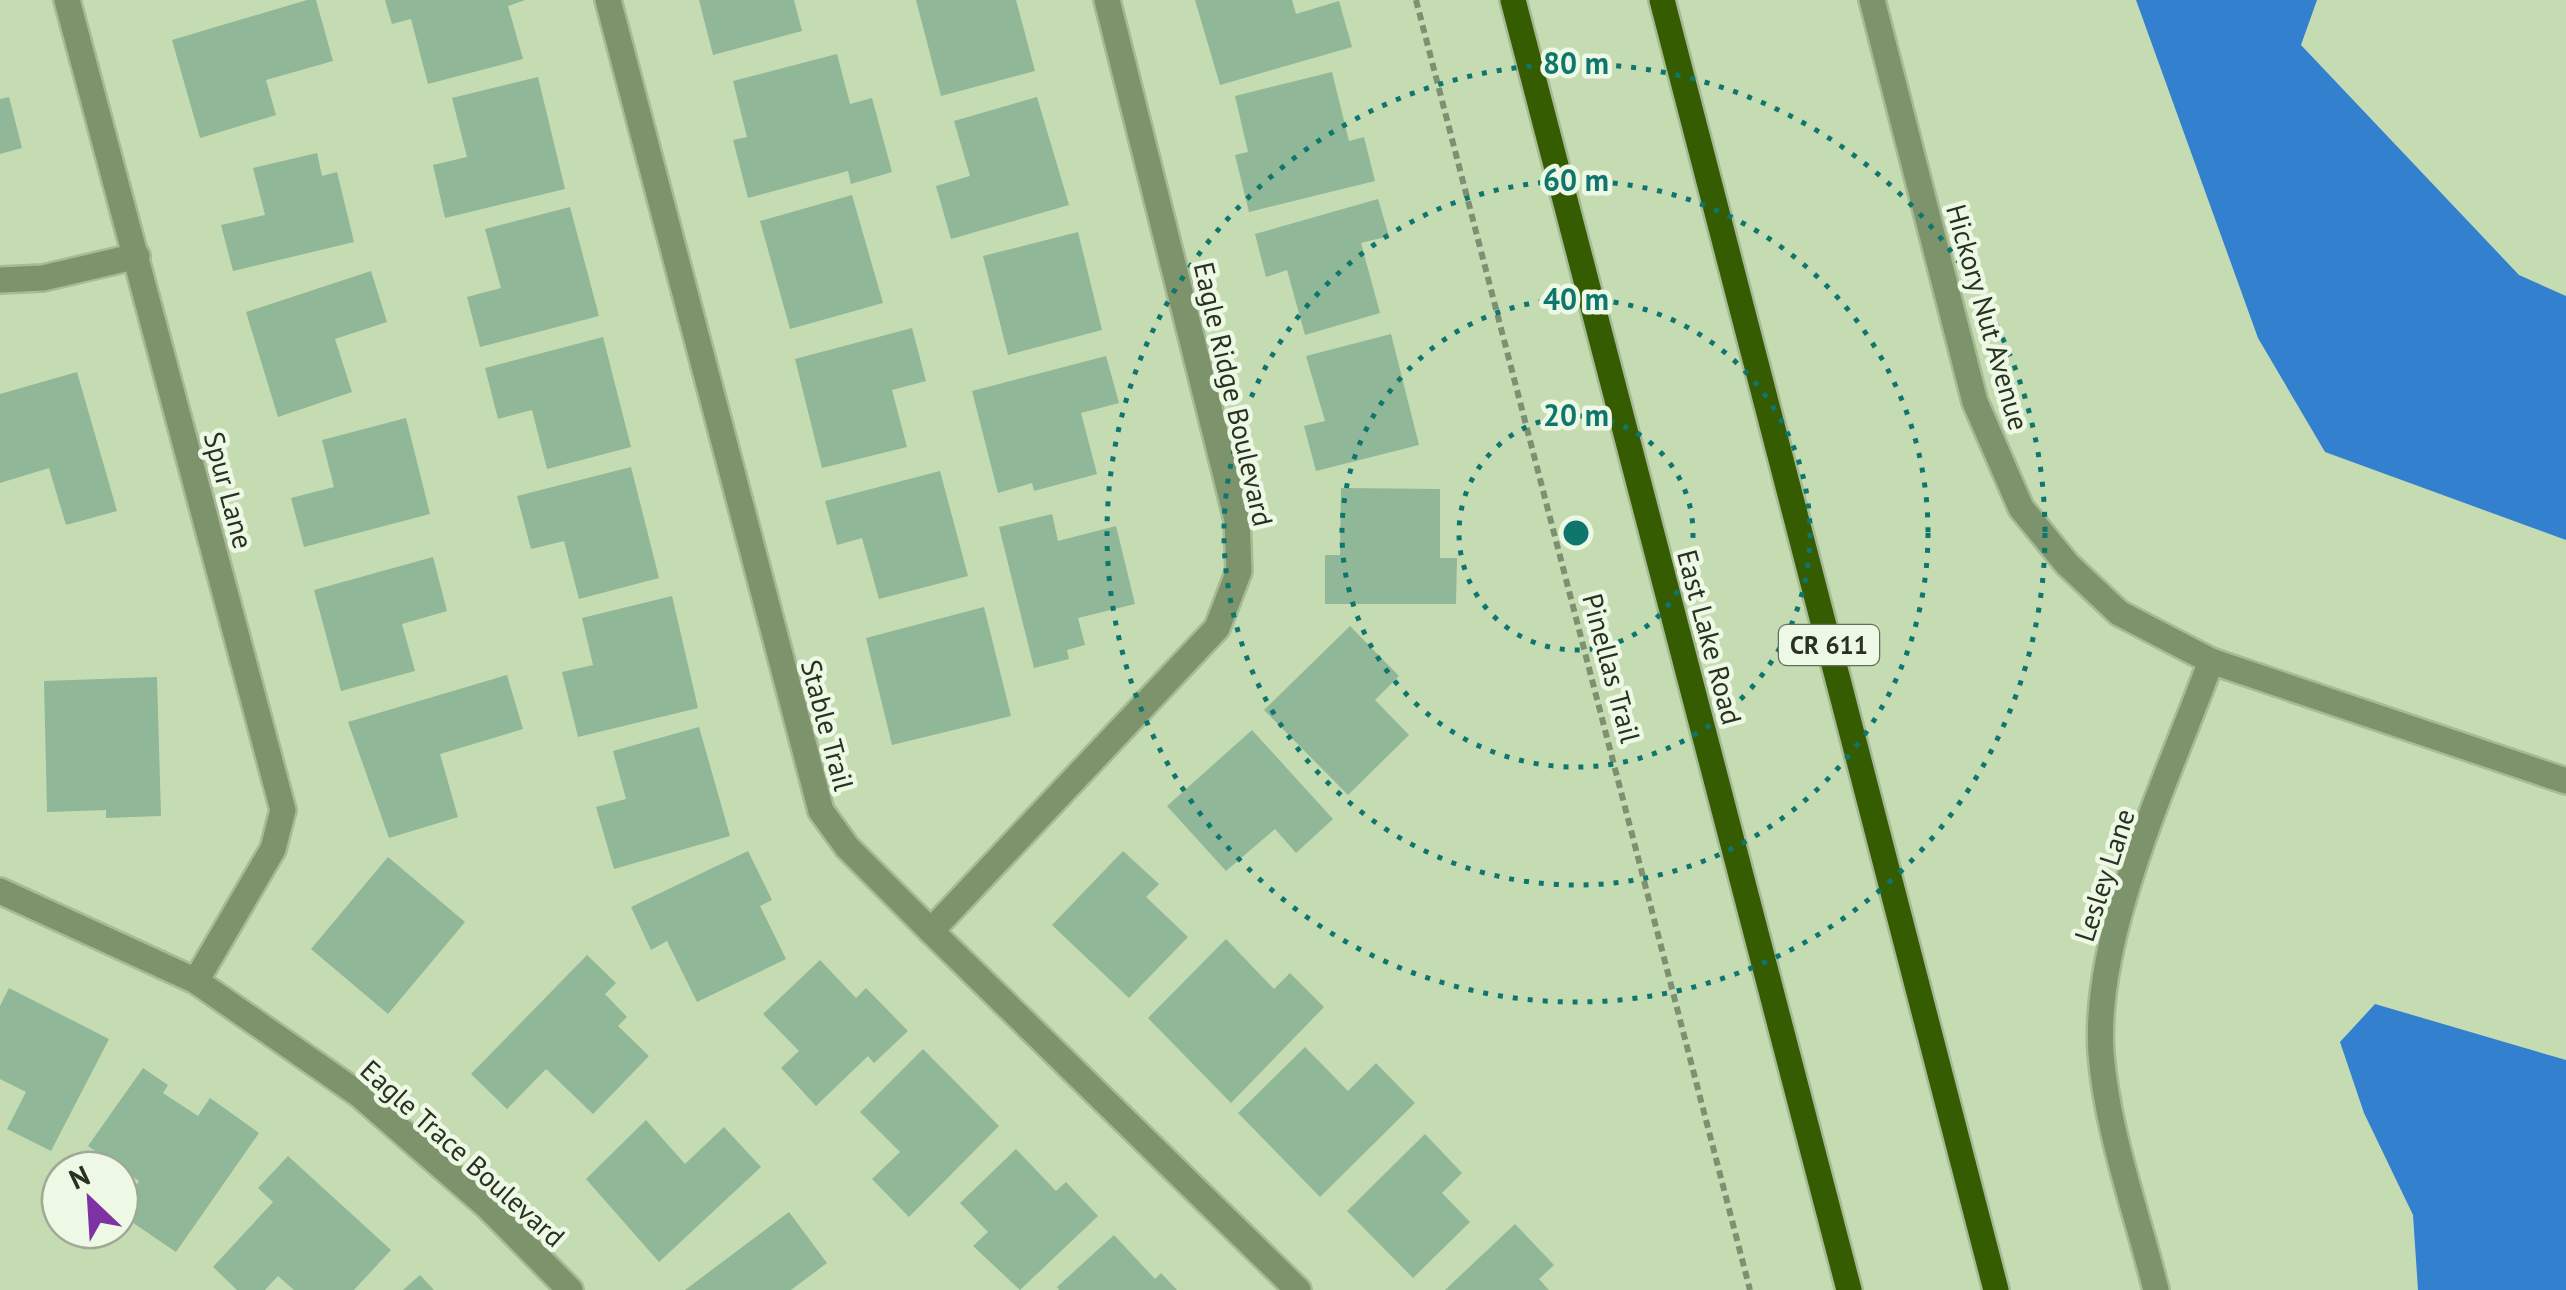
<svg xmlns="http://www.w3.org/2000/svg" width="2566" height="1290" font-family="'PT Sans',sans-serif">
	<style>
		.water { fill: #3380ce }
		.building { fill: #8fb798 }
		.lines { fill: none; stroke-linecap: round; stroke-linejoin: round }
		.minor-casing { stroke: #a6ba96; stroke-width: 30 }
		.major-casing { stroke: #a6ba96; stroke-width: 30 }
		.path { stroke: #7f9072; stroke-width: 6; stroke-dasharray: 8 5; stroke-linecap: butt }
		.minor { stroke: #7c936b; stroke-width: 25 }
		.major { stroke: #355c00; stroke-width: 25 }
		.ring { fill: none; stroke: #0f766e; stroke-width: 5; stroke-dasharray: 5 10 }
		.labels { text-anchor: middle; dominant-baseline: central; stroke-width: 9; stroke-linejoin: round; paint-order: stroke }
		.shield { fill: #edf9e4; stroke: #646e5c; stroke-width: 2.5 }
		.shield-label { font-size: 25px; font-weight: bold; fill: #293222 }
		.street-label { font-size: 28px; fill: #293222; stroke: #edf9e4 }
		.centre { fill: #0f766e; stroke: #edf9e4; stroke-width: 5 }
		.ring-label { font-size: 30px; text-anchor: middle; font-weight: bold; fill: #0f766e; stroke: #edf9e4; stroke-width: 9; stroke-linejoin: round; paint-order: stroke }
	</style>
	<rect width="100%" height="100%" fill="#c5dcb3"/>
	<g class="water">
		<path d="M2136,0H2317L2301,45L2519,275L2566,296V540L2325,452L2258,338Z"/>
		<path d="M2375,1004L2566,1060V1290H2418L2413,1215L2364,1113L2340,1042Z"/>
	</g>
	<g class="building">
		<path d="M307,0H316L333,61L266,80L276,115L200,138L172,40Z"/>
		<path d="M385,0H525L508,6L523,59L428,84L411,19L392,24Z"/>
		<path d="M699,0H794L802,31L713,55Z"/>
		<path d="M916,0H1016L1035,71L941,96Z"/>
		<path d="M1195,0H1292L1296,14L1339,1L1352,47L1220,85Z"/>
		<path d="M837,54L850,104L872,98L892,172L851,184L848,171L748,198L733,140L747,137L733,81Z"/>
		<path d="M1332,72L1349,141L1364,137L1375,181L1249,212L1235,155L1248,152L1235,96Z"/>
		<path d="M538,77L565,189L445,218L433,165L467,157L452,98Z"/>
		<path d="M9,97L22,148L0,154V99Z"/>
		<path d="M1037,97L1069,205L951,239L936,186L970,176L954,121Z"/>
		<path d="M317,153L322,176L337,172L354,242L233,271L221,225L265,215L253,168Z"/>
		<path d="M852,195L883,303L790,329L760,221Z"/>
		<path d="M1378,199L1389,236L1361,243L1380,313L1305,335L1287,270L1266,277L1255,234Z"/>
		<path d="M570,207L599,316L480,347L467,297L501,288L485,229Z"/>
		<path d="M1078,232L1102,330L1008,355L983,256Z"/>
		<path d="M371,271L387,322L335,339L352,392L278,417L246,312Z"/>
		<path d="M912,328L926,381L892,390L907,447L822,468L795,359Z"/>
		<path d="M1391,334L1419,445L1316,471L1304,426L1325,421L1306,356Z"/>
		<path d="M603,337L631,447L547,469L532,410L498,419L485,368Z"/>
		<path d="M1106,356L1119,403L1081,413L1097,474L1034,491L1032,483L998,493L972,391Z"/>
		<path d="M77,372L117,511L66,525L49,468L0,483V394Z"/>
		<path d="M406,418L430,514L304,547L291,498L334,487L322,440Z"/>
		<path d="M631,467L659,578L579,599L564,541L531,549L517,496Z"/>
		<path d="M940,471L968,576L879,599L862,538L837,545L825,501Z"/>
		<path d="M1341,488L1440,489V558H1457L1456,604H1325V555H1340Z"/>
		<path d="M1052,514L1058,541L1116,526L1135,604L1078,618L1085,645L1067,650L1069,659L1034,668L999,527Z"/>
		<path d="M433,557L447,611L402,624L415,671L341,691L314,590Z"/>
		<path d="M672,596L698,708L578,737L562,672L593,665L582,618Z"/>
		<path d="M984,607L1011,716L892,745L866,638Z"/>
		<path d="M1350,626L1399,676L1375,700L1409,735L1348,795L1264,710Z"/>
		<path d="M507,675L523,729L440,754L458,817L389,838L348,722Z"/>
		<path d="M157,677L161,816L106,818V810L47,812L44,681Z"/>
		<path d="M699,727L730,836L614,869L596,807L626,799L613,751Z"/>
		<path d="M1252,730L1333,819L1296,853L1275,829L1226,871L1167,806Z"/>
		<path d="M748,851L772,900L760,906L786,959L697,1002L667,941L651,950L631,907Z"/>
		<path d="M1123,851L1159,884L1146,897L1188,937L1129,998L1052,925Z"/>
		<path d="M388,857L465,922L388,1014L311,949Z"/>
		<path d="M1226,939L1274,989L1290,973L1324,1007L1231,1103L1148,1018Z"/>
		<path d="M587,955L616,983L605,994L627,1017L618,1026L649,1056L593,1114L546,1069L507,1109L471,1074Z"/>
		<path d="M820,960L856,998L866,988L908,1031L874,1063L868,1056L816,1106L781,1068L799,1051L763,1014Z"/>
		<path d="M9,988L109,1039L51,1151L7,1129L26,1092L0,1079V1006Z"/>
		<path d="M1305,1047L1348,1091L1376,1063L1415,1103L1320,1197L1238,1113Z"/>
		<path d="M923,1049L999,1126L909,1217L872,1179L900,1152L860,1112Z"/>
		<path d="M143,1068L168,1085L163,1093L198,1116L210,1098L259,1133L176,1252L120,1214L139,1181L88,1146Z"/>
		<path d="M646,1120L685,1164L724,1127L761,1167L659,1262L586,1179Z"/>
		<path d="M1425,1134L1462,1173L1442,1193L1470,1222L1413,1278L1347,1211Z"/>
		<path d="M1016,1149L1056,1191L1066,1182L1098,1216L1020,1290L973,1246L988,1232L960,1203Z"/>
		<path d="M288,1156L391,1250L354,1290H294L278,1276L265,1290H237L213,1267L273,1202L258,1188Z"/>
		<path d="M789,1212L827,1263L791,1290H685Z"/>
		<path d="M1515,1224L1554,1265L1539,1279L1549,1290H1445Z"/>
		<path d="M1114,1235L1155,1279L1161,1273L1177,1290H1059L1057,1287Z"/>
		<path d="M420,1275L434,1290H403Z"/>
	</g>
	<g class="lines">
		<defs>
			<g id="minor">
				<path d="M67,0L283,810L273,849L196,981"/>
				<path d="M608,0L821,811L847,847L931,931L1298,1290"/>
				<path d="M1872,0L1975,402L2021,508L2067,564L2119,613L2211,661L2566,781"/>
				<path d="M0,280L43,278L137,256"/>
				<path d="M0,891L196,981L360,1095L487,1206L570,1290"/>
				<path d="M931,931L1217,628L1239,571L1237,520L1107,0"/>
				<path d="M2156,1290C2137,1213 2107,1132 2101,1053C2093,932 2169,776 2211,661"/>
			</g>
			<g id="major">
				<path d="M1513,0L1849,1290"/>
				<path d="M1662,0L1996,1290"/>
			</g>
		</defs>
		<use href="#minor" class="minor-casing"/>
		<use href="#major" class="major-casing"/>
		<path class="path" d="M1416,0L1750,1290"/>
		<use href="#minor" class="minor"/>
		<use href="#major" class="major"/>
	</g>
	<g class="ring">
		<circle cx="1576" cy="533" r="117"/>
		<circle cx="1576" cy="533" r="234"/>
		<circle cx="1576" cy="533" r="352"/>
		<circle cx="1576" cy="533" r="469"/>
	</g>
	<g class="labels">
		<rect class="shield" x="1779" y="625" width="100" height="40" rx="8"/>
		<g class="shield-label">
			<text x="1829" y="645">CR 611</text>
		</g>
		<g class="street-label">
			<text transform="translate(1988 317) rotate(74)">Hickory Nut Avenue</text>
			<text transform="translate(1234 394) rotate(77)">Eagle Ridge Boulevard</text>
			<text transform="translate(229 490) rotate(75)">Spur Lane</text>
			<text transform="translate(1710 637) rotate(75)">East Lake Road</text>
			<text transform="translate(1612 668) rotate(75)">Pinellas Trail</text>
			<text transform="translate(828 725) rotate(75)">Stable Trail</text>
			<text transform="translate(2104 875) rotate(-72)">Lesley Lane</text>
			<text transform="translate(463 1153) rotate(42)">Eagle Trace Boulevard</text>
		</g>
	</g>
	<circle cx="1576" cy="533" r="15" class="centre"/>
	<g class="ring-label">
		<text x="1576" y="74">80 m</text>
		<text x="1576" y="191">60 m</text>
		<text x="1576" y="310">40 m</text>
		<text x="1576" y="426">20 m</text>
	</g>
	<g transform="translate(90 1200) rotate(335)"><circle r="48" fill="#edf9e4" stroke="#9fa996" stroke-width="2.5"/>
	<path d="M0-8L18 38L0 25L-18 38Z" fill="#7e32a4"/>
	<text y="-15" font-size="28" font-weight="bold" text-anchor="middle" fill="#293222">N</text>
	</g>
</svg>
